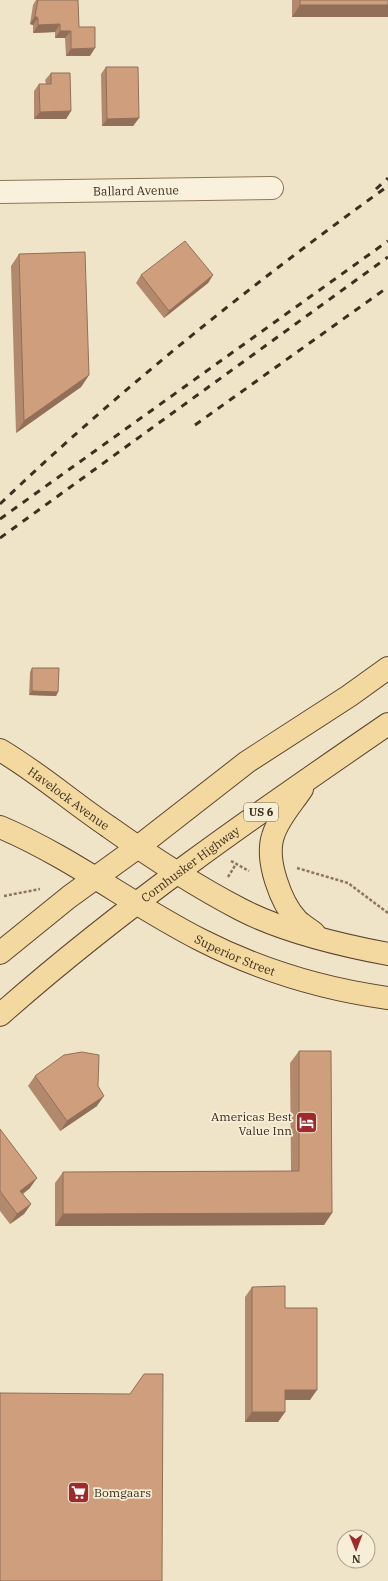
<svg xmlns="http://www.w3.org/2000/svg" width="388" height="1581" font-family="'IBM Plex Serif',serif">
	<style>
		.lines { fill: none; stroke-linecap: round; stroke-linejoin: round }
		.minor-casing { stroke: #8d765c; stroke-width: 24 }
		.major-casing { stroke: #5b4430; stroke-width: 24 }
		.path { stroke: #8d765c; stroke-width: 2.5; stroke-dasharray: 3 2; stroke-linecap: butt }
		.minor { stroke: #faf1dc; stroke-width: 22 }
		.major { stroke: #f3d9a0; stroke-width: 22 }
		.rail { stroke: #3d2e20; stroke-width: 3; stroke-dasharray: 7 7; stroke-linecap: butt }
		.wall { fill: #b2896c }
		.shaded-wall { fill: #916f58 }
		.building { fill: #cf9f7d; stroke: #916f58 }
		.labels { text-anchor: middle; dominant-baseline: central; stroke-width: 3.5; stroke-linejoin: round; paint-order: stroke }
		.shield { fill: #f7eed8; stroke: #756857; stroke-width: 1 }
		.shield-label { font-size: 11px; font-weight: bold; fill: #3d2e20 }
		.street-label { font-size: 12px; fill: #3d2e20; stroke: #f7eed8 }
		.poi-label { font-size: 12px; fill: #3d2e20; stroke: #f7eed8; text-anchor: end }
	</style>
	<rect width="100%" height="100%" fill="#f0e4c8"/>
	<g class="lines">
		<defs>
			<g id="minor">
				<path id="s1" d="M0,192L272,188"/>
			</g>
			<g id="major">
				<path id="s2" d="M0,750C39,773 72,802 109,827C151,857 194,885 240,909C284,932 340,945 388,954"/>
				<path d="M302,789C292,804 278,819 273,836C265,860 281,903 297,920C302,925 309,929 314,933"/>
				<path id="s3" d="M0,827C71,857 132,905 201,940C260,970 322,989 388,998"/>
				<path d="M0,953L69,897L138,847L247,762L349,696L388,668"/>
				<path id="s4" d="M0,1015C121,908 255,815 388,724"/>
			</g>
		</defs>
		<use href="#minor" class="minor-casing"/>
		<use href="#major" class="major-casing"/>
		<g class="path">
			<path d="M231,861L249,871"/>
			<path d="M297,868L348,883L388,913"/>
			<path d="M228,877L236,864"/>
			<path d="M4,896L40,889"/>
		</g>
		<use href="#minor" class="minor"/>
		<use href="#major" class="major"/>
		<g class="rail">
			<path d="M376,189L388,178"/>
			<path d="M195,425L388,287"/>
			<path d="M0,504C120,389 253,283 388,186"/>
			<path d="M0,519L388,241"/>
			<path d="M0,538L388,257"/>
		</g>
	</g>
	<g class="wall">
		<path d="M36,0H78L79,27L90,56H66L65,38H55V32L33,33V25L30,24L33,5Z"/>
		<path d="M292,0H388L292,17Z"/>
		<path d="M106,67L139,118L133,126H102L101,74Z"/>
		<path d="M51,73L71,111L66,119H34V91L39,84H46L45,80Z"/>
		<path d="M19,254L89,375L81,387L16,433L11,266Z"/>
		<path d="M141,275H213L208,283L164,318L136,283Z"/>
		<path d="M32,668L58,692L56,696L29,695L30,672Z"/>
		<path d="M299,1051L332,1213L324,1225L55,1226V1183L63,1172L291,1171L290,1063Z"/>
		<path d="M35,1076L97,1106L60,1131L28,1086Z"/>
		<path d="M0,1129L30,1188L23,1194L31,1204L24,1214L10,1224L0,1211Z"/>
		<path d="M252,1287L310,1400H285V1412L278,1422H245V1297Z"/>
	</g>
	<g class="shaded-wall">
		<path d="M300,5H388V17H292Z"/>
		<path d="M35,16L38,18L33,25L30,24Z"/>
		<path d="M60,24L55,32L33,33L38,25Z"/>
		<path d="M60,31H71L65,38H55Z"/>
		<path d="M95,48L90,56H66L71,49Z"/>
		<path d="M71,111L66,119H34L40,112Z"/>
		<path d="M139,118L133,126H102L107,119Z"/>
		<path d="M213,275L208,283L164,318L169,311Z"/>
		<path d="M89,375L81,387L16,433L24,421Z"/>
		<path d="M32,691L58,692L56,696L29,695Z"/>
		<path d="M104,1096L97,1106L60,1131L67,1121Z"/>
		<path d="M37,1178L30,1188L13,1201L20,1191Z"/>
		<path d="M31,1204L24,1214L10,1224L17,1214Z"/>
		<path d="M332,1213L324,1225L55,1226L63,1214Z"/>
		<path d="M285,1390H317L310,1400H278Z"/>
		<path d="M252,1412H285L278,1422H245Z"/>
	</g>
	<g class="building">
		<path d="M38,0H78L79,27H95V48L71,49V31H60V24L38,25V18L35,16Z"/>
		<rect x="300" y="0" width="88" height="5"/>
		<path d="M106,67H138L139,118L107,119Z"/>
		<path d="M51,73H70L71,111L40,112L39,84H51Z"/>
		<path d="M185,241L213,275L169,311L141,275Z"/>
		<path d="M85,252L89,375L24,421L19,254Z"/>
		<path d="M32,668H59L58,692L32,691Z"/>
		<path d="M299,1051H331L332,1213L63,1214V1172L299,1171Z"/>
		<path d="M82,1052L99,1055L98,1086L104,1096L67,1121L35,1076L64,1055Z"/>
		<path d="M0,1129L37,1178L20,1191L31,1204L17,1214L0,1191Z"/>
		<path d="M285,1286V1308H317V1390H285V1412H252V1287Z"/>
		<path d="M144,1374H163L162,1581H0V1393L130,1394Z"/>
	</g>
	<defs>
		<symbol id="hotel-square" viewBox="-11 -11 22 22"><rect x="-9" y="-9" width="18" height="18" rx="4" fill="#9e2a2b" stroke="#f7eed8"/><path d="M-6-4.5h1.5V1H6V5H4.5V3h-9V5H-6ZM-4 0a1.8 1.8 0 1 1 3.6 0ZM.5 0V-2.5h3Q6-2.5 6 0Z" fill="#fff"/></symbol>
		<symbol id="supermarket-square" viewBox="-11 -11 22 22"><rect x="-9" y="-9" width="18" height="18" rx="4" fill="#9e2a2b" stroke="#f7eed8"/><path d="M-6-5.5h2.5l.6 2H6L4.5 2H-2.5L-4.4-4H-6ZM-1.5 3.2a1.3 1.3 0 1 0 .1 0ZM3 3.2a1.3 1.3 0 1 0 .1 0Z" fill="#fff"/></symbol>
	</defs>
	<g fill-rule="evenodd">
		<use href="#hotel-square" x="294" y="1110" width="25" height="25"/>
		<use href="#supermarket-square" x="66" y="1480" width="25" height="25"/>
	</g>
	<g class="labels">
		<rect class="shield" x="244" y="803" width="34" height="18" rx="3"/>
		<g class="shield-label">
			<text x="261" y="812">US 6</text>
		</g>
		<g class="street-label">
			<text stroke="none"><textPath href="#s1" startOffset="136">Ballard Avenue</textPath></text>
			<text stroke="none"><textPath href="#s2" startOffset="84">Havelock Avenue</textPath></text>
			<text stroke="none"><textPath href="#s4" startOffset="243">Cornhusker Highway</textPath></text>
			<text stroke="none"><textPath href="#s3" startOffset="268">Superior Street</textPath></text>
		</g>
		<g class="poi-label">
			<text x="292" y="1116">Americas Best<tspan x="292" dy="14">Value Inn</tspan></text>
			<text x="94" y="1492" text-anchor="start">Bomgaars</text>
		</g>
	</g>
	<g transform="translate(356 1549) rotate(179)"><circle r="19" fill="#f7eed8" stroke="#ada18e"/>
	<path d="M0-3L7 15L0 10L-7 15Z" fill="#9e2a2b"/>
	<text y="-6" font-size="11" font-weight="bold" text-anchor="middle" fill="#3d2e20">N</text>
	</g>
</svg>
